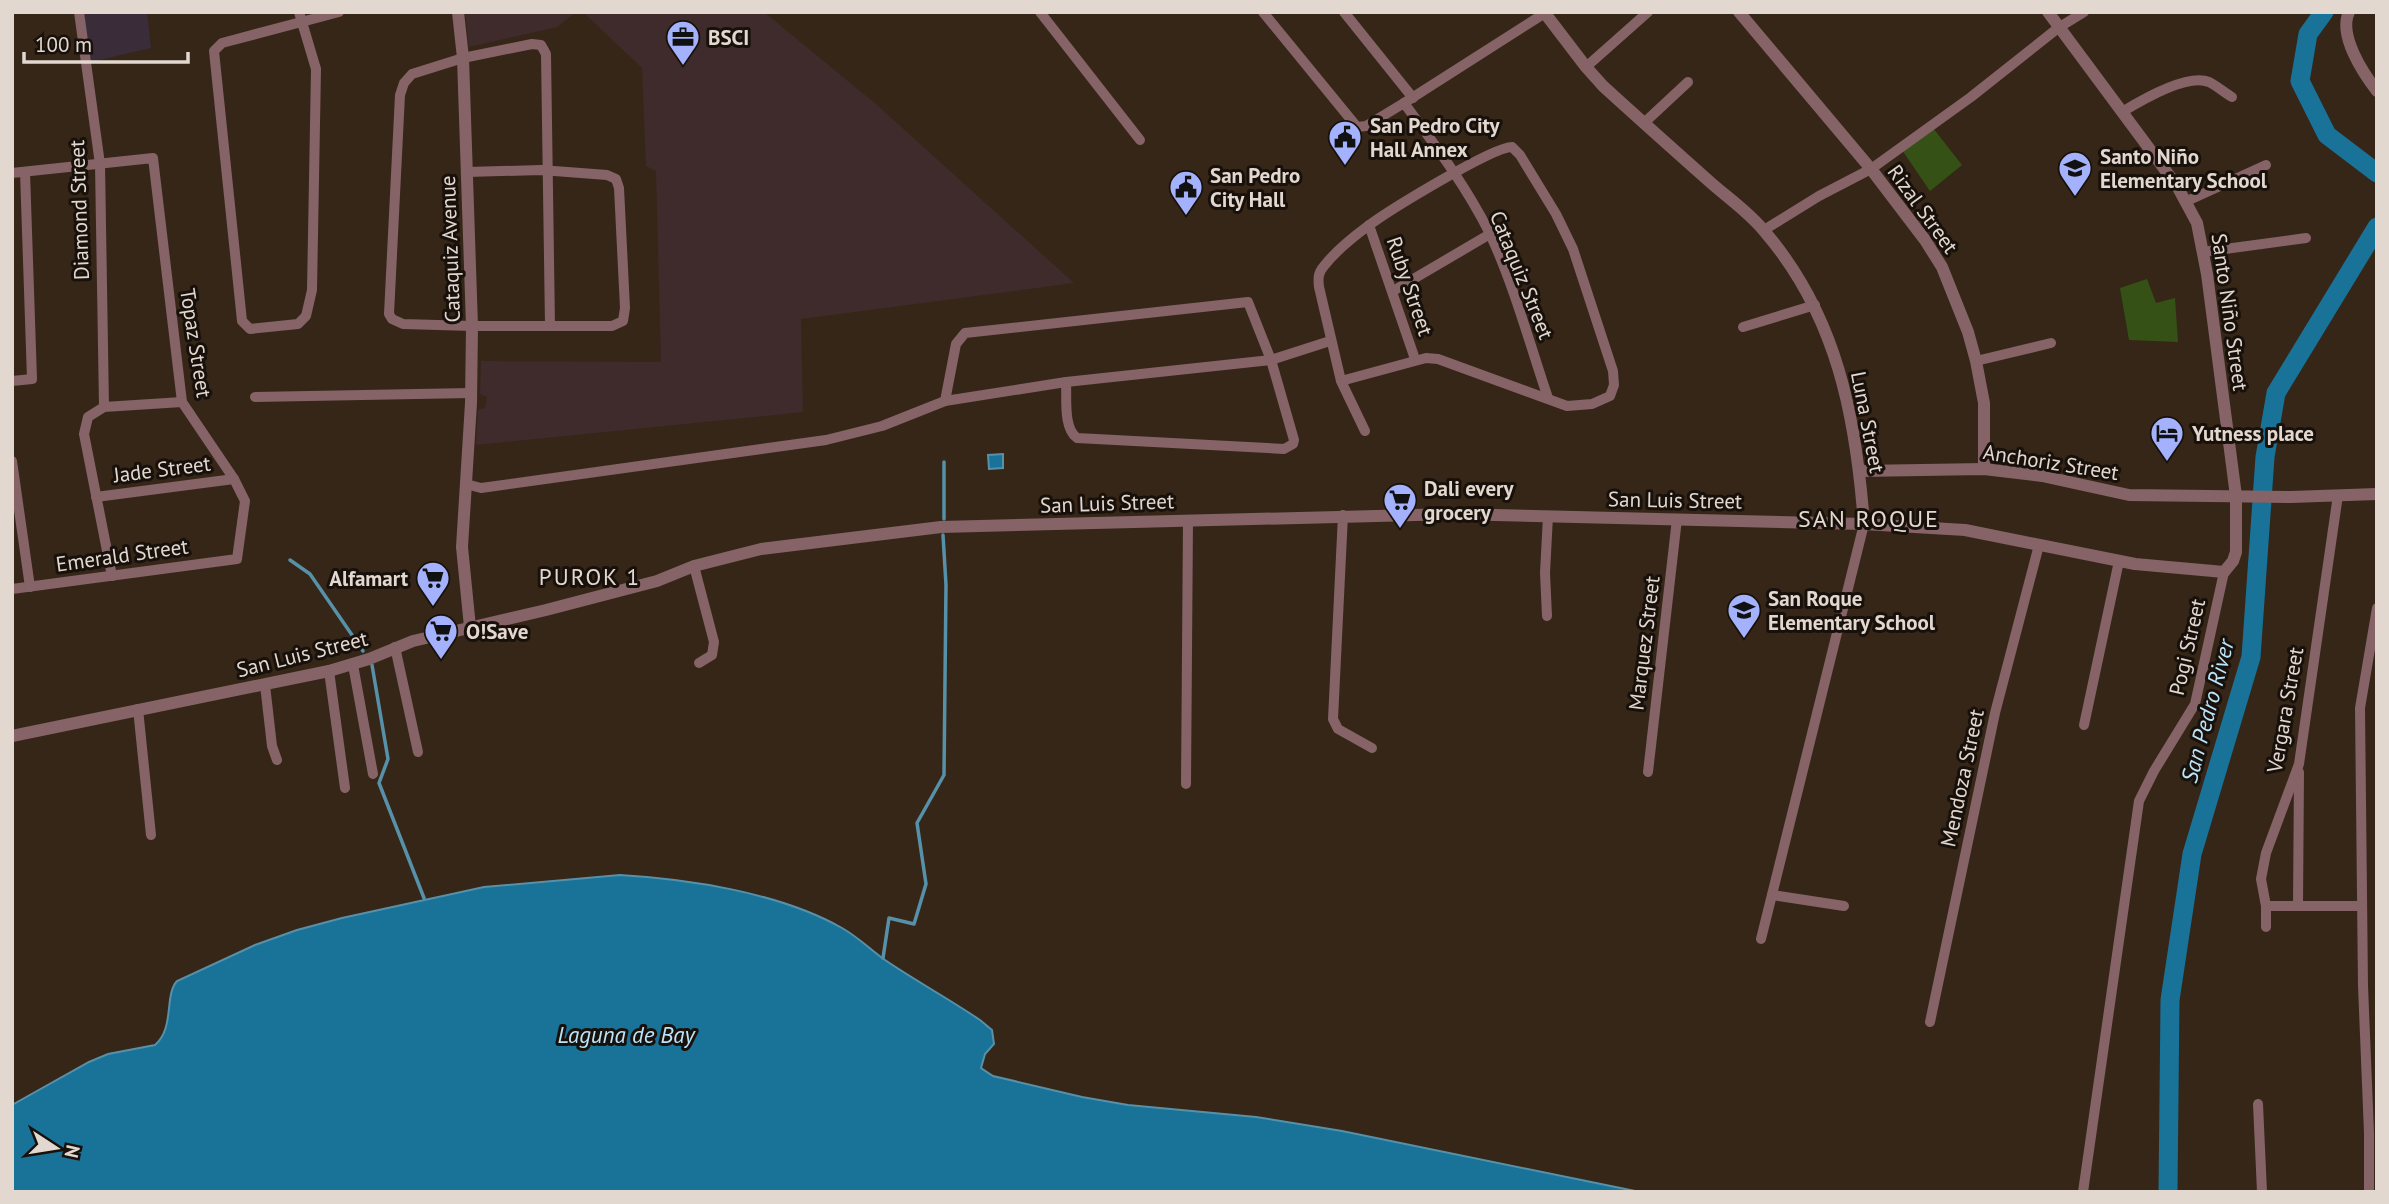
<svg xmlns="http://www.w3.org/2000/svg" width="2389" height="1204" font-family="'PT Sans',sans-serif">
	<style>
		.commercial { fill: #3a2c38 }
		.industrial { fill: #3f2b2b }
		.green { fill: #355115 }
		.water { fill: #197298; stroke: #5691a9; stroke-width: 2 }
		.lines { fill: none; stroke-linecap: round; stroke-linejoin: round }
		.stream { stroke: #5691a9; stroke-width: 3.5 }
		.river { stroke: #197298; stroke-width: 19 }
		.minor { stroke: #856367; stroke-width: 10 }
		.tertiary { stroke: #856367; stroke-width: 12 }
		.labels { text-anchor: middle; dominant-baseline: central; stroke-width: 6; stroke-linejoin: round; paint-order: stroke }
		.poi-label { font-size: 21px; font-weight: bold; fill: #e3d8d0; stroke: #18110b; text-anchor: start }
		.street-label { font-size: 21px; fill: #e3d8d0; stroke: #18110b }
		.neighbourhood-label { font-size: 23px; letter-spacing: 2px; fill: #e3d8d0; stroke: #18110b }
		.water-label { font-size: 23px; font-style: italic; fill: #bce4fa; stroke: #18110b }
		.quarter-label { font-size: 24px; letter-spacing: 2px; fill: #e3d8d0; stroke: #18110b }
	</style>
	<rect width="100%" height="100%" fill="#362618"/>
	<path class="commercial" d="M83,12H147L151,48L91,62Z"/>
	<g class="industrial">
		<path d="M465,12H576L557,27L469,47Z"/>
		<path d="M583,12H764L877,105L1074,283L801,319L803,412L476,445L478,410L485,408L487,397L480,394L481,361L661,362L656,171L646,166L642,68Z"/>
	</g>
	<g class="green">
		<path d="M1933,128L1962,165L1930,191L1902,150Z"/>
		<path d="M2147,279L2156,303L2175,298L2178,342L2129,340L2120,288Z"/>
	</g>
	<g class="water">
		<path d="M1003,454V468L989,469L988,455Z"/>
		<path d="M620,875C690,879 780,893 842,928C858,937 871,950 885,960C916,981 949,999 980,1020L992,1030L994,1044L985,1054L981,1068L993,1076L1082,1097L1128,1105L1256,1117L1342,1131L1640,1192H12V1105L89,1062L108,1054L155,1045C175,1028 164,995 177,981L255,945L297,930L342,918L484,887Z"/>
	</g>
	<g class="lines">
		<g class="stream">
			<path d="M944,462V519"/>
			<path d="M290,560L310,574L363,651"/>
			<path d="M372,665L388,759L379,783L424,898"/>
			<path d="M883,958L889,918L914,924L926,884L917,823L944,775L946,585L943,535"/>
		</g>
		<g class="river">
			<path d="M2324,12L2308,34L2300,81L2327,135L2377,173"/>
			<path d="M2168,1192L2170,1000L2192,854L2251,657L2265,457L2276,393L2377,227"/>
		</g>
		<g class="minor">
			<path d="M79,12L100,164L104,407"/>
			<path d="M299,12L316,69L312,290L306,316L298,324L250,329L242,321L214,51L222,43L339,12"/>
			<path d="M1040,12L1140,140"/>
			<path d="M1263,12L1357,127L1366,126L1404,103C1435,145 1466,186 1489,232C1513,282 1530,345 1548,398"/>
			<path d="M1344,12L1413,98"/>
			<path d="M1586,67L1648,12"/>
			<path d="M1404,103L1545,13"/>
			<path d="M2122,112C2140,101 2187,73 2209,82C2217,86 2225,93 2232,97"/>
			<path d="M1644,123L1688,82"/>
			<path d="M467,172L541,170L607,175L616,179L619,188L625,308L623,321L612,326H472L403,324L392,319L389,314L400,95L404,83L412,74L463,58L532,44L541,45L546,54L550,326"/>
			<path d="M12,173L153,158L182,402L234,479L245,501L237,559L12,589"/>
			<path d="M2187,201L2266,165"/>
			<path d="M1369,225L1415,359"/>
			<path d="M1764,230L1819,196L1871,169L1971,97L2058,28L2084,12"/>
			<path d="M2203,252L2306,238"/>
			<path d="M1393,291L1490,234"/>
			<path d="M1743,327L1815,305"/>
			<path d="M1976,361L2051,343"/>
			<path d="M12,381L32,379L25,172"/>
			<path d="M1341,381L1426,358L1438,359L1567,406L1592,404L1610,396L1614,385L1613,371L1573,249L1556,214L1520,155L1512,147C1492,147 1388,211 1368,226C1353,237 1335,252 1324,266C1318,273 1318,278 1319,287L1341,381L1365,431"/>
			<path d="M255,397L471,393"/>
			<path d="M945,401L956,344L965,333L1248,302L1271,360L1294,440L1293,444L1284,449L1077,438C1063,428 1067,398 1066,382"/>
			<path d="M12,461L30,587"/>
			<path d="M466,484L481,488L826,440L882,426L945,401L1066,382L1271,360L1330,341"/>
			<path d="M96,497L234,479"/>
			<path d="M1343,515L1333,719L1338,729L1372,748"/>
			<path d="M694,566L714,642L712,655L699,663"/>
			<path d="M112,576L84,434L88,417L104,407L182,402"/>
			<path d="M1547,616L1545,573L1548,516"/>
			<path d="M395,647L418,752"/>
			<path d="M353,665L373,774"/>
			<path d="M329,671L345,788"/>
			<path d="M265,685L272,746L277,760"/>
			<path d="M138,709L151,835"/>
			<path d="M2084,725L2119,561"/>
			<path d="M1648,772L1677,519"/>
			<path d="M1186,784L1188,520"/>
			<path d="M1772,895L1844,906"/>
			<path d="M2298,905L2299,772"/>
			<path d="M2266,906H2362"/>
			<path d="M2266,927V906L2261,879L2266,853L2299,764L2338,495"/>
			<path d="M1761,939L1864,524"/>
			<path d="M1930,1022L1995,713L2039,545"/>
			<path d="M2258,1104L2262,1192"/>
			<path d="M2083,1192L2139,801L2154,771L2195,704L2224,572"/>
			<path d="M2369,1192V1133L2363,986L2360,708L2377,608"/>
		</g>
		<g class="tertiary">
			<path d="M458,12L463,58L472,326L471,403L462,547L470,627"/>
			<path d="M1544,12L1586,67L1603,86C1638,118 1674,150 1710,182C1728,198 1750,213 1765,232C1837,316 1856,417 1864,524"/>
			<path d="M1739,12L1871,169L1925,240L1942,267L1968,332L1976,361L1984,403V469"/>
			<path d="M2349,12C2338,35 2363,73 2377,91"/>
			<path d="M1860,471L1984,469L2042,476L2129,495L2291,497L2377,494"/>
			<path d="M12,736L329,671L369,659L413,641L546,610L657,581L694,566L761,549L941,527L1454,514L1864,524L1965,530L2135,564L2224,572L2233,561L2236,552V496L2207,274L2197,223L2177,186L2048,12"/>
		</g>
	</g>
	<defs>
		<symbol id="office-pin" viewBox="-11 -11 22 30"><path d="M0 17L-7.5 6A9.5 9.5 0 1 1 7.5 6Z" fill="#a4b1fc" stroke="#18110b"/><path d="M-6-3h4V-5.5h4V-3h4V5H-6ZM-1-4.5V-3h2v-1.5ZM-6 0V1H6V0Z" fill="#111"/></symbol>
		<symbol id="civic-pin" viewBox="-11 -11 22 30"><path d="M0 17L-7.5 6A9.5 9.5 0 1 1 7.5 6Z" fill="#a4b1fc" stroke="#18110b"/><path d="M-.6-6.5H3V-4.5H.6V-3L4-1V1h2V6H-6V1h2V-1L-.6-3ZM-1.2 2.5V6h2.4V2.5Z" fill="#111"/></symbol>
		<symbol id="school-pin" viewBox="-11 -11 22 30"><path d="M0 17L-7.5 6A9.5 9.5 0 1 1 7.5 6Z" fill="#a4b1fc" stroke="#18110b"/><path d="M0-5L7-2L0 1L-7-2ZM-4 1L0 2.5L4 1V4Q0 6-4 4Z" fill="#111"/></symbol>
		<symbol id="hotel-pin" viewBox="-11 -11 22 30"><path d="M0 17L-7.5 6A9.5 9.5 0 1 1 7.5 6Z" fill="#a4b1fc" stroke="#18110b"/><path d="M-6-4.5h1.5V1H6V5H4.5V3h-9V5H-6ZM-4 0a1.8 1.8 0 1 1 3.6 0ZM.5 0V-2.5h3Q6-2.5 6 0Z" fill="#111"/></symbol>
		<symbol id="supermarket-pin" viewBox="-11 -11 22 30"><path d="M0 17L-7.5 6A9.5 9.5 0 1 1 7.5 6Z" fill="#a4b1fc" stroke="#18110b"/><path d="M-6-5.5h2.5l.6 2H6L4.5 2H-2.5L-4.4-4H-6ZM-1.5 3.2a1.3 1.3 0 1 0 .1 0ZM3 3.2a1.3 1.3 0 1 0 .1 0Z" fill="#111"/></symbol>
	</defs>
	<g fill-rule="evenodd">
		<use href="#office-pin" x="664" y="18" width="38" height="52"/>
		<use href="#civic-pin" x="1326" y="118" width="38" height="52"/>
		<use href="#school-pin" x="2056" y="149" width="38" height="52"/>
		<use href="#civic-pin" x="1167" y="168" width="38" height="52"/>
		<use href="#hotel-pin" x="2148" y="414" width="38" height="52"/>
		<use href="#supermarket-pin" x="1381" y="481" width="38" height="52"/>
		<use href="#supermarket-pin" x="414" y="559" width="38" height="52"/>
		<use href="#school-pin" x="1725" y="591" width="38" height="52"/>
		<use href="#supermarket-pin" x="422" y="612" width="38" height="52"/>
	</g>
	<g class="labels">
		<g class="poi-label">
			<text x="708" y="37">BSCI</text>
			<text x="1370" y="125">San Pedro City<tspan x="1370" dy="24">Hall Annex</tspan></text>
			<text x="2100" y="156">Santo Niño<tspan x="2100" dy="24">Elementary School</tspan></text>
			<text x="1210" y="175">San Pedro<tspan x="1210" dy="24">City Hall</tspan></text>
			<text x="2192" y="433">Yutness place</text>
			<text x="1424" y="488">Dali every<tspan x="1424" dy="24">grocery</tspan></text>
			<text x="408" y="578" text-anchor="end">Alfamart</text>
			<text x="1768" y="598">San Roque<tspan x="1768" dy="24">Elementary School</tspan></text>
			<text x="466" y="631">O!Save</text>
		</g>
		<g class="street-label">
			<text transform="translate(1923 209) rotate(54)">Rizal Street</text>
			<text transform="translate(79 210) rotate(-92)">Diamond Street</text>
			<text transform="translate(450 249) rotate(-92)">Cataquiz Avenue</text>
			<text transform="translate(1522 275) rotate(68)">Cataquiz Street</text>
			<text transform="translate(1410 286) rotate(71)">Ruby Street</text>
			<text transform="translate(2230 312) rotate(82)">Santo Niño Street</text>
			<text transform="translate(196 343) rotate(81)">Topaz Street</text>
			<text transform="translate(1868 422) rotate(79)">Luna Street</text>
			<text transform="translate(2051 462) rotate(9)">Anchoriz Street</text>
			<text transform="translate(162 469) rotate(-7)">Jade Street</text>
			<text transform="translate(1675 500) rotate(1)">San Luis Street</text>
			<text transform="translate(1107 503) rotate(-2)">San Luis Street</text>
			<text transform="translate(122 555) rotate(-8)">Emerald Street</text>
			<text transform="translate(1644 643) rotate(-83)">Marquez Street</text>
			<text transform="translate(2187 647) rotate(-77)">Pogi Street</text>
			<text transform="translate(302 654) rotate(-14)">San Luis Street</text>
			<text transform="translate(2285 710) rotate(-80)">Vergara Street</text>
			<text transform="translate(1962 778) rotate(-78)">Mendoza Street</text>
		</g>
		<g class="neighbourhood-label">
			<text x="590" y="576">PUROK 1</text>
		</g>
		<g class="water-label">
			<text transform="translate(2207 711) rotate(-75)">San Pedro River</text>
			<text x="626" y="1034">Laguna de Bay</text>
		</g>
		<g class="quarter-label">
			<text x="1869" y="518">SAN ROQUE</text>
		</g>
	</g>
	<rect width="2389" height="1204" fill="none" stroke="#e3d8d0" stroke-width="28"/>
	<g transform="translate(56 1148) rotate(102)" stroke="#18110b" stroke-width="5" paint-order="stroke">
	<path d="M0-5L12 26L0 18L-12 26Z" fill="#e3d8d0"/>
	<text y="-10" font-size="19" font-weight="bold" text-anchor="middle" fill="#e3d8d0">N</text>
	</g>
	<path d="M24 52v10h164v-10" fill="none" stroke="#e3d8d0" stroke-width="3.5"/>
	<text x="35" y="52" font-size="21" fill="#e3d8d0" stroke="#18110b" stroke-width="5" paint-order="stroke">100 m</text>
</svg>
